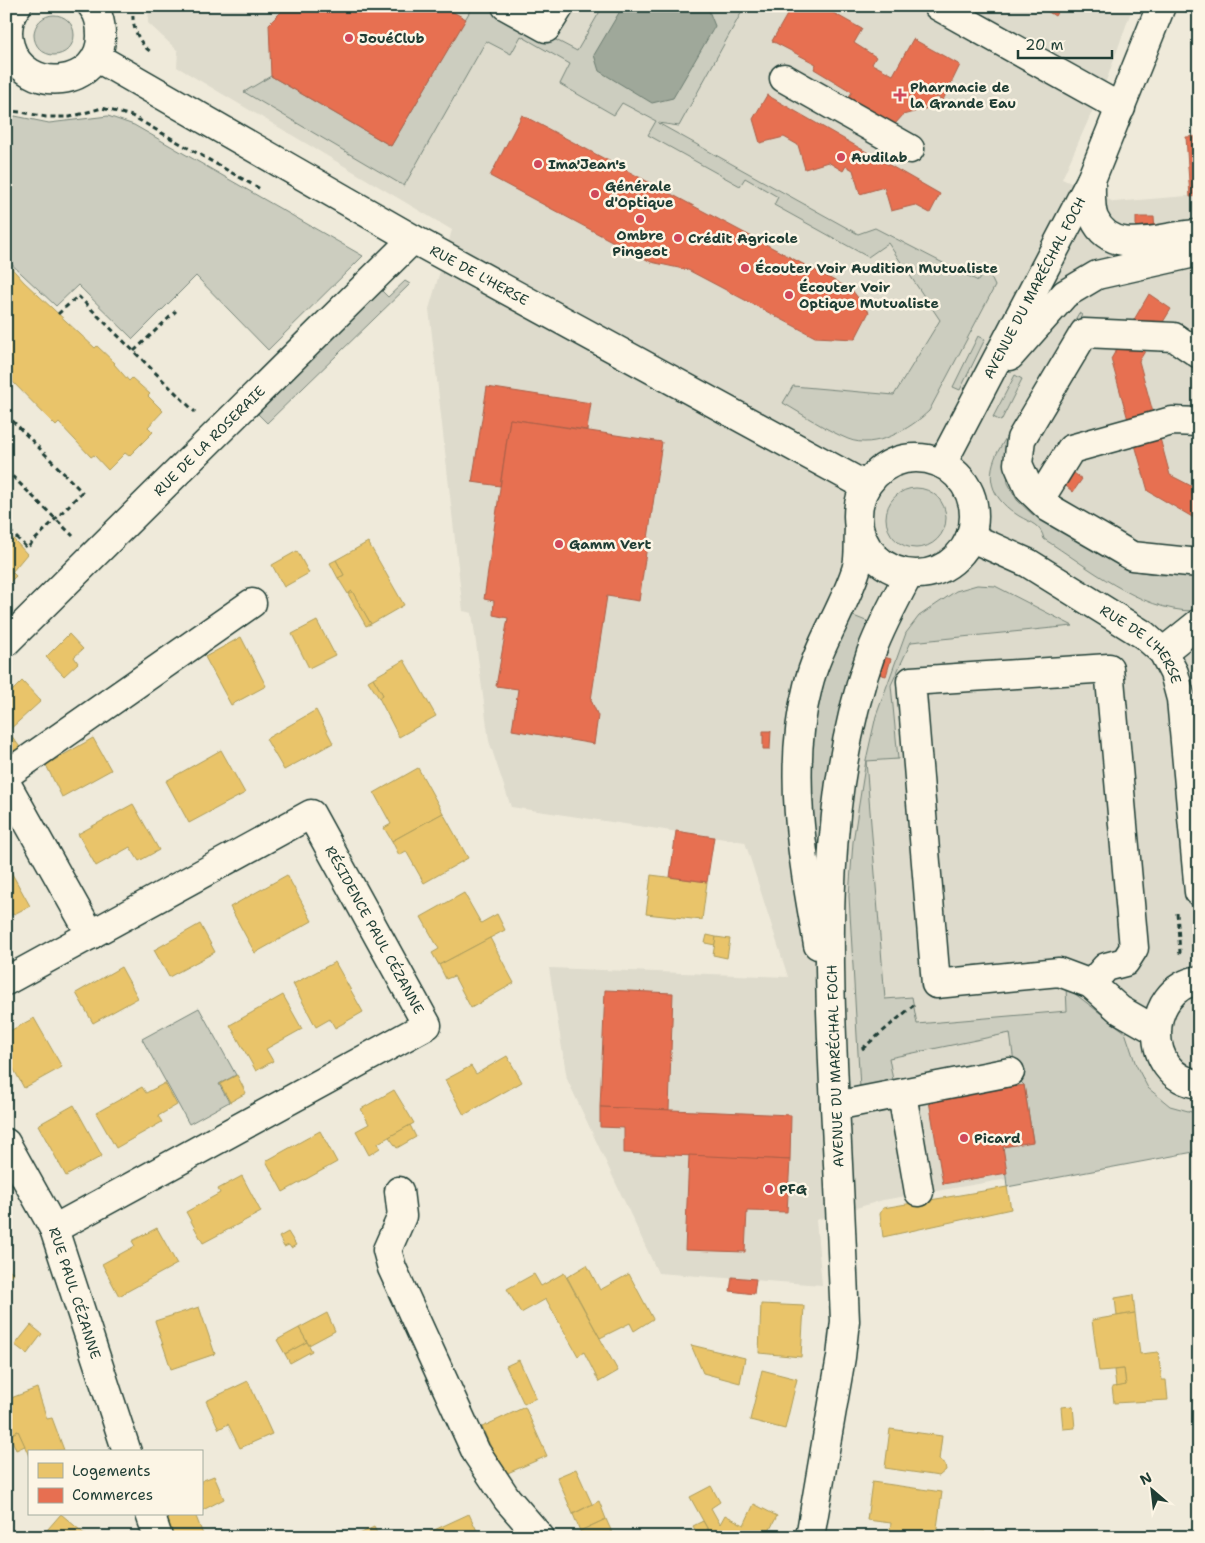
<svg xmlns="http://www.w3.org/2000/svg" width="1205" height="1543" font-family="'Shantell Sans',sans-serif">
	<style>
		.built { fill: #dedbcc }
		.green { fill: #cccdbf; stroke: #76857a }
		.water { fill: #9fa89a; stroke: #6c7d71 }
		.homes { fill: #e9c46a; stroke: #ac9c5a }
		.shops { fill: #e76f51; stroke: #ab6048 }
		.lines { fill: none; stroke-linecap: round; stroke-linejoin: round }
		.minor-casing { stroke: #1f3d34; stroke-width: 31 }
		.path { stroke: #1f3d34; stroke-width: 3; stroke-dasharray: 5 4; stroke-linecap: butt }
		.minor { stroke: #fcf5e5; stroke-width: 28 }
		.poi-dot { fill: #d1495b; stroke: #fcf5e5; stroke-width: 2 }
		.labels { text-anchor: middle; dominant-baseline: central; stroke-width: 5; stroke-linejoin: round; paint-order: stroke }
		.poi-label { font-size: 14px; font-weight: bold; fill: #1f3d34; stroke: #fcf5e5; text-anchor: start }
		.street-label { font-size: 14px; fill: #1f3d34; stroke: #fcf5e5 }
	</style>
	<rect width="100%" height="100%" fill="#efeada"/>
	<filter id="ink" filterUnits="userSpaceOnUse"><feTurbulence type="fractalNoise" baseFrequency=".02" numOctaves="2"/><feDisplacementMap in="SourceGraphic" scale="10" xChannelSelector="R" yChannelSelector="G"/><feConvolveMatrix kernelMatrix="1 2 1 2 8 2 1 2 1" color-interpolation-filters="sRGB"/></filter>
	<g filter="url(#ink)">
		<path class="built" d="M149,6H1133L1108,76L1062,179L1114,202L1199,195V1147L883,1200L816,1220L822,1285L658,1273L567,1079L549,968L788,977L745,842L511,807L489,741L472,613L463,611L429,309L452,230L177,67L178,51L148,23Z"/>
		<g class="green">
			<path d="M473,6H491L577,51L603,6H745L679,126L658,123L858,234L875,228L978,281L986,267L995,286L929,411C910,429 875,450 848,439C826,430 804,415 783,403L793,386L894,395L940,320L888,243L868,257L774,205L778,197L745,178L740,186L648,135L656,121L622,103L614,115L560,84L570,64L521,36L511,54L486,41L404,186L244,92L271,76L391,146Z"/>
			<circle cx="54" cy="35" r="20"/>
			<path d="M15,116L49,123L108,116L134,125L363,256L268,350L196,276L133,339L78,285L56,306L6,259V119Z"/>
			<path d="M405,281L410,284L267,423L253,409L378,287L388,297Z"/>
			<path d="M1079,313L1082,315L1011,442L1006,464L1008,483L1017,500L1032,514L1135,571L1161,575L1191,574L1197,577L1199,607L1193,611C1140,611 1087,566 1044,539C1041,525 1031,523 1019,516C994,500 984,481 997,453Z"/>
			<path d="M978,336L985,339L960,390L953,387Z"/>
			<path d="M1015,375L1022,379L1001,421L993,417Z"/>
			<circle cx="916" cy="518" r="30"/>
			<path d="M977,585L995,586L1073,626L911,642L891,685L898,759L866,761L885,999L912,997L917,1024L1067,1011L1066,987L1125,1032L1136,1065L1148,1088L1170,1106L1199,1114V1151L1007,1187L1003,1147L1033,1141L1024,1085L1016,1077L1010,1033L889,1058L893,1080L860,1088L849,896L853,842L866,760L876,716L906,633L919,616L956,591Z"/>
			<path d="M851,615L871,623L823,856L819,859L814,857C811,808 807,759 814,711C819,677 836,646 851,615Z"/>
			<path d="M199,1008L236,1075L219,1084L229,1102L189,1124L142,1039Z"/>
		</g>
		<path class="water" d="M623,6H707L715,26L673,98L652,103L599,71L594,55Z"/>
		<g class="homes">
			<path d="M7,263L24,282L95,348L97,346L115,363L114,364L129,381L132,378L150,394L148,396L163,411L148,427L153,432L129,456L125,453L108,470L94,455L91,457L59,423L56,426L6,375Z"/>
			<path d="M6,531L27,554L12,572L16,576L6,586Z"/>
			<path d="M368,542L404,605L371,624L352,591L348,594L338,578L344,575L336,560Z"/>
			<path d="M297,551L309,573L284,587L272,565Z"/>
			<path d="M336,560L344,575L338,578L330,563Z"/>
			<path d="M352,591L371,624L366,626L348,594Z"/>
			<path d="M317,621L335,655L309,668L292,634Z"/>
			<path d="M69,634L83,649L74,657L78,663L64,676L46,657Z"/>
			<path d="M241,637L266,686L231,705L205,657Z"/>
			<path d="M404,660L436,716L399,737L379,698L383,695L373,678Z"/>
			<path d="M373,678L383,695L379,698L368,681Z"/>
			<path d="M22,681L41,701L8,731L22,750L6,764V697Z"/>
			<path d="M316,710L333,743L284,770L266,739Z"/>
			<path d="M93,738L111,770L62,797L46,765Z"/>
			<path d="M221,750L245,793L189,823L166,781Z"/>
			<path d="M418,768L443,813L392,841L384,828L391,824L374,793Z"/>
			<path d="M133,804L159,850L139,861L130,847L96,866L78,834Z"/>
			<path d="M443,813L468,858L424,883L406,851L399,855L392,841Z"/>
			<path d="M11,872L30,906L6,918V874Z"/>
			<path d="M287,875L312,921L255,953L230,907Z"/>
			<path d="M651,875L707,882L702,920L646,914Z"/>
			<path d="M464,893L481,923L497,914L505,930L439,965L432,953L439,949L421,917Z"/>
			<path d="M200,924L215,952L169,977L154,950Z"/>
			<path d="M707,935L716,937L715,945L705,943Z"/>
			<path d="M716,937L730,939L727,958L713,955Z"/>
			<path d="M490,938L514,983L471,1008L454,976L446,979L439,965Z"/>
			<path d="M335,962L363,1012L335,1028L330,1019L316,1027L293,984Z"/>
			<path d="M121,967L138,998L93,1023L76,993Z"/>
			<path d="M283,995L302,1029L266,1049L273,1061L256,1071L230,1025Z"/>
			<path d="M34,1018L62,1067L24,1088L6,1055V1033Z"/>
			<path d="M507,1056L522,1082L464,1115L445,1080L471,1066L476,1074Z"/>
			<path d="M237,1075L246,1093L230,1102L220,1084Z"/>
			<path d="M165,1083L177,1105L158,1116L162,1122L116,1148L96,1113L142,1087L146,1093Z"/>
			<path d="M394,1090L414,1123L378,1143L380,1148L369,1155L356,1131L369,1124L361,1109Z"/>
			<path d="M74,1105L102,1156L66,1176L38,1125Z"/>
			<path d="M410,1125L416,1137L397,1148L389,1137Z"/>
			<path d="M320,1131L337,1162L283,1192L266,1161Z"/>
			<path d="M242,1176L261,1212L203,1243L186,1212L220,1193L218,1189Z"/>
			<path d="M1007,1187L1011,1209L883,1237L880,1214L883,1208Z"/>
			<path d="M157,1228L177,1264L119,1296L102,1264L135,1246L132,1241Z"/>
			<path d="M288,1232L296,1245L291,1248L289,1245L284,1247L279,1237Z"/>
			<path d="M587,1265L600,1290L629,1274L653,1319L634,1331L630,1323L600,1338L567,1277Z"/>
			<path d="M6,1267L14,1273L6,1282Z"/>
			<path d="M564,1273L618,1371L599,1382L584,1352L578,1356L546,1299L521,1313L507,1289L534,1274L541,1286Z"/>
			<path d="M1133,1295L1135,1313L1117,1316L1115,1298Z"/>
			<path d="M761,1304L804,1306L801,1357L759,1353Z"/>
			<path d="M199,1307L215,1354L171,1369L155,1321Z"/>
			<path d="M327,1313L335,1331L309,1345L299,1328Z"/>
			<path d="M1135,1313L1140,1354L1158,1352L1162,1380H1166L1168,1400L1114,1403L1112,1387L1126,1385L1124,1369L1099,1371L1092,1320Z"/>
			<path d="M31,1325L42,1334L27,1354L15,1345Z"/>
			<path d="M299,1328L307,1342L285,1354L277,1340Z"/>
			<path d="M307,1342L312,1351L290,1363L285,1354Z"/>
			<path d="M691,1345L745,1358L740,1383L703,1373Z"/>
			<path d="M519,1360L536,1398L524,1404L506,1366Z"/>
			<path d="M1124,1369L1126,1385L1116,1387L1114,1370Z"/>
			<path d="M762,1370L797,1379L785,1429L750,1420Z"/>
			<path d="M248,1381L272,1434L240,1448L228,1424L219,1429L206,1401Z"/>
			<path d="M37,1388L47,1419L52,1418L64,1450L29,1452V1456L18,1431L7,1436L6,1400Z"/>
			<path d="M1073,1406L1075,1428L1063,1429L1061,1407Z"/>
			<path d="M525,1407L547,1456L503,1475L482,1427Z"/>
			<path d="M890,1429L942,1436L939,1460L945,1464L946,1470L939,1476L885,1468Z"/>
			<path d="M18,1431L25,1446L16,1450L10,1435Z"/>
			<path d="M576,1469L592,1504L573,1514L557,1477Z"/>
			<path d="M214,1476L224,1499L201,1511V1481Z"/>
			<path d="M872,1482L942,1492L936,1535L889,1537L891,1523L867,1520Z"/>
			<path d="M711,1486L720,1502L711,1508L720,1524L725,1515L744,1525L754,1504L777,1516L766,1537H712L690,1497Z"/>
			<path d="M599,1501L606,1519L580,1531L573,1514Z"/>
			<path d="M61,1514L88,1537H41Z"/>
			<path d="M165,1514H195L204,1537H173Z"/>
			<path d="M469,1514L480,1537H432L430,1532Z"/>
			<path d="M606,1519L614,1537H582L580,1531Z"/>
			<path d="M703,1521L712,1537H699L693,1526Z"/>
			<path d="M374,1527L379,1537H353Z"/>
			<path d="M985,1532V1537H919L936,1535Z"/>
		</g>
		<g class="shops">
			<path d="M287,6H442L466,19L391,146L271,76L269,24Z"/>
			<path d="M792,6H821L862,29L854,43L876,57L872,64L893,75L913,39L960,65L943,100L937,97L928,108L903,115L895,124L848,98L852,92L814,69L816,64L772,41Z"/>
			<path d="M1039,6H1061L1055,16Z"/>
			<path d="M767,95L940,194L930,213L915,205L891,211L884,187L860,194L853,170L846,166L843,171L828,162L805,169L798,145L784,137L760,143L753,119Z"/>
			<path d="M522,115L852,290L869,312L855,339L815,337L688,270L651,262L490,176Z"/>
			<path d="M1199,136V196L1190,197L1186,137Z"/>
			<path d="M1136,217H1154L1155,232L1136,234Z"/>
			<path d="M1149,294L1171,309L1139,361L1170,475L1199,490V521L1148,491L1111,359Z"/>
			<path d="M487,387L591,403L587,430L510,419L500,486L472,482Z"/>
			<path d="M510,419L662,442L639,601L607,596L591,700L598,716L594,744L512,730L518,689L496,686L508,618L493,615L494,601L484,599Z"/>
			<path d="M1074,473L1082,479L1073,492L1066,486Z"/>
			<path d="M884,657L891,659L886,676L878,674Z"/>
			<path d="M763,731H771L770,749H763Z"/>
			<path d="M676,831L714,837L707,882L670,877Z"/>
			<path d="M605,990L673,993L669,1110L600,1107Z"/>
			<path d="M1024,1085L1033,1142L1003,1147L1007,1173L943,1184L929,1101Z"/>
			<path d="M600,1107L791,1115L790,1160L624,1153V1128L600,1127Z"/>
			<path d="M689,1155L790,1160L787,1212L747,1211L745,1252L685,1250Z"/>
			<path d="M732,1277L756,1279L754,1294L730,1291Z"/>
		</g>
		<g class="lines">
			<defs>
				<g id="minor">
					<path d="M17,6C8,17 6,33 10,46C24,96 102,88 101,35C101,24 99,14 92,6"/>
					<path d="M506,6L546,28L560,6"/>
					<path d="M938,6L1121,108"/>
					<path id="s1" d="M96,57L413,239L866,486"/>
					<path d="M784,78L910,149"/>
					<path d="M1091,180C1091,191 1090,208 1094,218C1112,260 1165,234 1199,234"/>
					<path d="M1199,354L1174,337L1084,333L1021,439L1018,464L1029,489L1049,508L1132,556L1199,563"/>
					<path d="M1010,356L1065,294L1097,275L1199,252"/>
					<circle cx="916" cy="516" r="58"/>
					<path id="s2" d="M942,464L1091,180L1161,6"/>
					<path d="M1040,499L1071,449L1172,421L1199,422"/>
					<path id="s3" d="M970,537L1028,563L1144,635L1163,652L1174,673L1181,699L1199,892"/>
					<path id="s4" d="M6,642L413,239"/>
					<path d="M1163,652L1199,623"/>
					<path d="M6,775L252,603"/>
					<path d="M6,783L91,935"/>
					<path d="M818,945C803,860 786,771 808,686C818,645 843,610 856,570C860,558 858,542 859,529"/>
					<path d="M1199,980C1144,989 1142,1077 1199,1084"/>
					<path id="s5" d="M6,981L311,814L427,1025L54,1229"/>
					<path d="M1091,984L1059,972L936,984L911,681L1109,668L1134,948L1125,962L1106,967L1091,984L1120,1010L1155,1030"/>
					<path d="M902,1094L919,1192"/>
					<path d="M835,1106L1010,1072"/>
					<path id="s6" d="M6,1143L54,1229L127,1452"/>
					<path d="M399,1191L402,1216L387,1250L392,1268L476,1452L507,1499L540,1537"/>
					<path d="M150,1514L158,1537"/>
					<path d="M810,1537L841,1357L845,1321C842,1249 839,1178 835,1107C828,956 820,798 871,653C881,626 895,600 909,574"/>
				</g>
			</defs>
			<use href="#minor" class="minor-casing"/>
			<g class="path">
				<path d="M134,6C130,22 137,42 151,52"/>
				<path d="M6,111L21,112L46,117H70L102,108L132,116L262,190"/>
				<path d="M58,314L78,296L195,412"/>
				<path d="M134,351L176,311"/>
				<path d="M6,414L82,492L27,548L6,527"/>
				<path d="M6,470L73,536"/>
				<path d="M1177,913L1180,952L1178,956"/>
				<path d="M862,1049L915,1004"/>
			</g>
			<use href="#minor" class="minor"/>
		</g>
	</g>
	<g class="poi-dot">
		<circle cx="349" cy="38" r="5"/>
		<path d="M897.5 87.5h5v5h5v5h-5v5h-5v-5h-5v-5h5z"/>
		<circle cx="841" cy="157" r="5"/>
		<circle cx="538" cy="164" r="5"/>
		<circle cx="595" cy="194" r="5"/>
		<circle cx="640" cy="219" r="5"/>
		<circle cx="678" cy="238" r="5"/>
		<circle cx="745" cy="268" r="5"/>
		<circle cx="789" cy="295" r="5"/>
		<circle cx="559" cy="544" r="5"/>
		<circle cx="964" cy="1138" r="5"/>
		<circle cx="769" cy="1189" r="5"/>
	</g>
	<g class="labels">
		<g class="poi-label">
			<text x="359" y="38">JouéClub</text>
			<text x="910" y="87">Pharmacie de<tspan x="910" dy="16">la Grande Eau</tspan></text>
			<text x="851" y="157">Audilab</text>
			<text x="548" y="164">Ima'Jean's</text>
			<text x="605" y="186">Générale<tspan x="605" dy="16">d'Optique</tspan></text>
			<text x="640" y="235" text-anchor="middle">Ombre<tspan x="640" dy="16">Pingeot</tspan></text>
			<text x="688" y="238">Crédit Agricole</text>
			<text x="755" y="268">Écouter Voir Audition Mutualiste</text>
			<text x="799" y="287">Écouter Voir<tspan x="799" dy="16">Optique Mutualiste</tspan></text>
			<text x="569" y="544">Gamm Vert</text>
			<text x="974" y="1138">Picard</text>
			<text x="779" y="1189">PFG</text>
		</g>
		<g class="street-label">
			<text stroke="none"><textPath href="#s1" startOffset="441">RUE DE L'HERSE</textPath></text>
			<text stroke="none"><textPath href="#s2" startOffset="199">AVENUE DU MARÉCHAL FOCH</textPath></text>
			<text stroke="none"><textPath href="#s4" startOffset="286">RUE DE LA ROSERAIE</textPath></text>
			<text stroke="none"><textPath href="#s3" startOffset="205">RUE DE L'HERSE</textPath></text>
			<text stroke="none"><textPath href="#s5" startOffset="480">RÉSIDENCE PAUL CÉZANNE</textPath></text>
			<text transform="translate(835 1066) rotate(-92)">AVENUE DU MARÉCHAL FOCH</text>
			<text stroke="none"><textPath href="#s6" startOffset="166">RUE PAUL CÉZANNE</textPath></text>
		</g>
	</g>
	<rect width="1205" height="1543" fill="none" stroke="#fcf5e5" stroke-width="25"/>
	<rect x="12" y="12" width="1180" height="1518" fill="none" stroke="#1f3d34" stroke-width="2" filter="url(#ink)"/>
	<rect x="28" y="1450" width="175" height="65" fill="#fcf5e5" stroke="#a4ab9e"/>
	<rect x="38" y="1463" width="25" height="15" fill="#e9c46a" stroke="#a4ab9e"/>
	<text x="72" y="1476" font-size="15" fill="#1f3d34">Logements</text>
	<rect x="38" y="1488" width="25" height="15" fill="#e76f51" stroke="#a4ab9e"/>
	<text x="72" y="1500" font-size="15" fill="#1f3d34">Commerces</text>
	<g transform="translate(1152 1490) rotate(332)" stroke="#fcf5e5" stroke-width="4" paint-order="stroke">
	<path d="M0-4L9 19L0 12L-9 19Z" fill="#1f3d34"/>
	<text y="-8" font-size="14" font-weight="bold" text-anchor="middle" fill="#1f3d34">N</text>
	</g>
	<path d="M1018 50v8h94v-8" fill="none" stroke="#1f3d34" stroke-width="2.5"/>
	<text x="1025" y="50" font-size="15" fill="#1f3d34" stroke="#fcf5e5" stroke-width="4" paint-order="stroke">20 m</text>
</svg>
